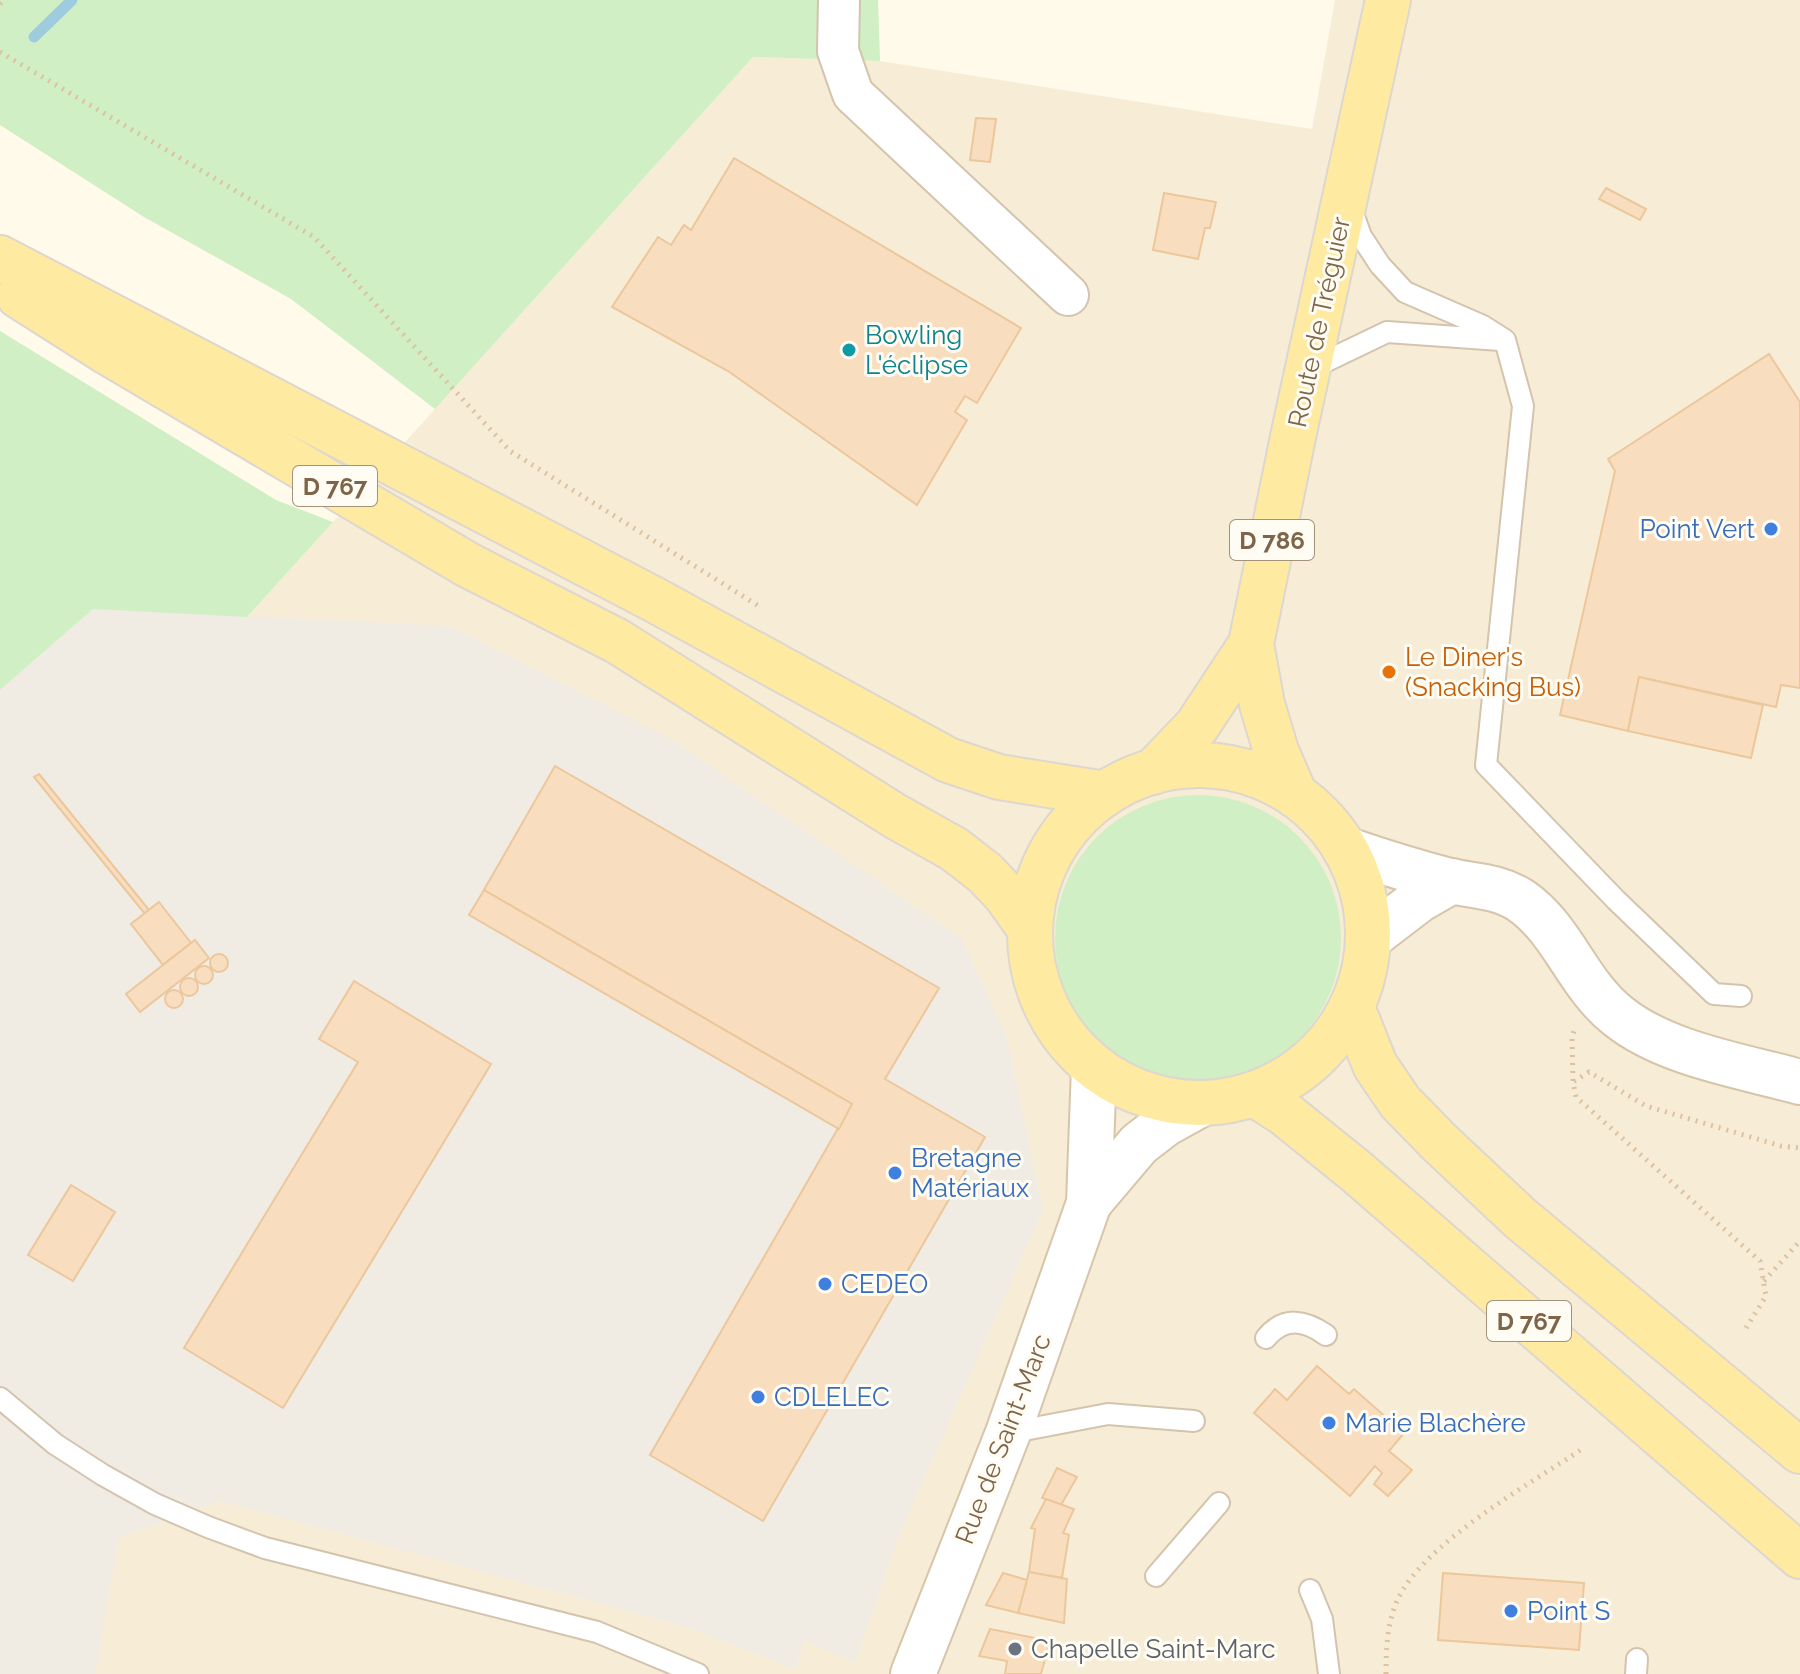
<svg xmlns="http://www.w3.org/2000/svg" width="1800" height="1674" font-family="Raleway,sans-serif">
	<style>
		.residential { fill: #f7edd7 }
		.industrial { fill: #f0ebe3 }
		.green { fill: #d0efc5 }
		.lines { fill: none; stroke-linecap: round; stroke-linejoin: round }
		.stream { stroke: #9fcbdf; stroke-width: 11 }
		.building { fill: #f8debe; stroke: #ecc79c; stroke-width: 2 }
		.lane-casing { stroke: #d4c3ad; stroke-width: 24 }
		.street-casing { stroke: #d4c3ad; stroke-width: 44 }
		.secondary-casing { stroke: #d7c5aa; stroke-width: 48 }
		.primary-casing { stroke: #ddd7cf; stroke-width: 48 }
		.path { stroke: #dec1a0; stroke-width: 5; stroke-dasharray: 2 6; stroke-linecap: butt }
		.lane { stroke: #fff; stroke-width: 20 }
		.street { stroke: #fff; stroke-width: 40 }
		.secondary { stroke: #fff; stroke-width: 44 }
		.primary { stroke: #ffeaa1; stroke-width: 44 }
		.culture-dot { fill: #0f9aa8; stroke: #fffcf3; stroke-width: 3 }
		.shop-dot { fill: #3f7fe0; stroke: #fffcf3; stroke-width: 3 }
		.food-dot { fill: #e8710a; stroke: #fffcf3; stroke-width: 3 }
		.worship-dot { fill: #6b7280; stroke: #fffcf3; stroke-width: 3 }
		.labels { text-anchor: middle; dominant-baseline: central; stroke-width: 6; stroke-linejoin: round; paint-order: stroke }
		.shield { fill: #fffcf3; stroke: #a5927b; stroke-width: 2 }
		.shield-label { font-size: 24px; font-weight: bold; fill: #7e6448 }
		.street-label { font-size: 26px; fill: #7e6448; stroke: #fffcf3 }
		.culture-label { font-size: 26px; fill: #0d838f; stroke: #fffcf3; text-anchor: start }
		.shop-label { font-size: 26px; fill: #366cbe; stroke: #fffcf3; text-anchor: start }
		.food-label { font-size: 26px; fill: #c56008; stroke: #fffcf3; text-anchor: start }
		.worship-label { font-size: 26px; fill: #5b616d; stroke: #fffcf3; text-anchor: start }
	</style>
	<rect width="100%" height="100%" fill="#fffaea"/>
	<path class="residential" d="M1335,0H1800V1674H0V690L93,609L247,617L753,57L880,61L1312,129Z"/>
	<path class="industrial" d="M93,609L450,626L669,738L962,939L1006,1036L1043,1209L899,1535L855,1663L804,1640L796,1669L680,1625L221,1501L119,1537L95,1674H0V690Z"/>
	<g class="green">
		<path d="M0,0H878L880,61L753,57L435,409L291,299L144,217L0,125Z"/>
		<path d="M0,331L276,500L333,522L247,617L93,609L0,690Z"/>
		<circle cx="1198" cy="938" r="143"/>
	</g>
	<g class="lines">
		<path class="stream" d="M34,37L72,0"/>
	</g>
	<g class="building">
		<path d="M976,118L996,119L990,162L970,160Z"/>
		<path d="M734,158L1021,328L977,403L965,396L955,412L967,420L917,505L728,371L612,307L658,237L671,245L684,225L691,230Z"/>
		<path d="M1606,188L1646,209L1640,220L1599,199Z"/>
		<path d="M1164,193L1216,202L1210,228H1205L1198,259L1153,250Z"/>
		<path d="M1769,354L1800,402V688L1781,685L1776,707L1639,677L1628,731L1560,715L1615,471L1608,459Z"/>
		<path d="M1639,677L1763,705L1751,758L1628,731Z"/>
		<path d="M555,766L939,988L885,1079L985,1137L763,1521L650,1455L852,1104L484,890Z"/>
		<path d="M39,774L149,910L145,914L34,777Z"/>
		<path d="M484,890L852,1104L839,1129L469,915Z"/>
		<path d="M159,902L191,943L163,965L131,924Z"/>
		<path d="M195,940L209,958L140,1012L126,994Z"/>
		<circle cx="219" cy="963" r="9"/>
		<circle cx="204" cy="975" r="9"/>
		<circle cx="189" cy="987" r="9"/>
		<path d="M354,981L491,1064L283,1408L184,1348L358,1062L319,1039Z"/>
		<circle cx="174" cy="999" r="9"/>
		<path d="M71,1185L115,1212L73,1281L28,1255Z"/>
		<path d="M1317,1366L1349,1394L1354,1389L1404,1433L1389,1451L1412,1470L1388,1496L1374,1484L1382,1473L1375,1466L1350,1496L1254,1413L1275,1389L1287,1400Z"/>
		<path d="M1057,1468L1077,1477L1061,1505L1042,1498Z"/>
		<path d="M1046,1499L1074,1509L1063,1533L1069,1535L1062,1578L1029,1572L1035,1529L1031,1528Z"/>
		<path d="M1029,1572L1067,1579L1064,1623L1018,1613Z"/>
		<path d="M1003,1573L1027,1580L1018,1613L986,1605Z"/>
		<path d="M1443,1573L1584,1583L1579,1650L1438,1640Z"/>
		<path d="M990,1629L1050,1641L1041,1674H1005L1007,1661L979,1656Z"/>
	</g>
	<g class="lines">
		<defs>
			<g id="lane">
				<path d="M1351,208L1361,236L1380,265L1405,292L1483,326L1505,340L1523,406L1486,765L1616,900L1714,994L1741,996"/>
				<path d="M1308,370L1387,332L1500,340"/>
				<path d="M1266,1338C1284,1316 1305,1320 1326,1335"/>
				<path d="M0,1398L55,1444L103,1475L155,1504L208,1527L265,1548L597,1632L698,1674"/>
				<path d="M1008,1433L1108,1414L1194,1421"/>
				<path d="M1156,1576L1219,1503"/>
				<path d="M1310,1590L1322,1619L1329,1674"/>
				<path d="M1636,1674L1637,1659"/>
			</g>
			<path id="street" d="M839,0L838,51L853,94L1068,295"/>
			<g id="secondary">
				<path d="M1345,849C1380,861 1415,872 1450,881C1474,886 1498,886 1520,900C1563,929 1577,984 1618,1016C1665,1054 1742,1066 1800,1082"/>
				<path d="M1368,939L1419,900L1452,881"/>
				<path d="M1089,1203L1139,1144L1165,1124L1203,1103"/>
				<path d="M913,1674L1008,1433L1089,1203L1094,1067"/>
			</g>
			<g id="primary">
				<path d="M0,258L655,600L948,760L999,777L1105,794"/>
				<path d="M19,296L104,350L468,565L617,641L895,816L954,849L985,873L1005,894L1030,929"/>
				<circle cx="1199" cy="934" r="169"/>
				<path d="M1153,772L1197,726L1251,644"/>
				<path d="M1295,795L1276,751L1262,704L1251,644L1293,437L1388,0"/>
				<path d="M1352,1007L1375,1065L1400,1102L1439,1142L1520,1218L1800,1451"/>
				<path d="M1254,1094L1284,1113L1357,1172L1800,1556"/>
			</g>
		</defs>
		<use href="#lane" class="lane-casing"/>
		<use href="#street" class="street-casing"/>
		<use href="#secondary" class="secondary-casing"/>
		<use href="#primary" class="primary-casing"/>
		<g class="path">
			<path d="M0,4L4,0"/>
			<path d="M0,52L314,237L510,451L762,608"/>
			<path d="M1573,1081L1572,1038L1574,1031"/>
			<path d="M1764,1281L1800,1241"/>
			<path d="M1746,1328L1766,1296L1760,1261L1576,1097L1573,1082L1589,1072L1646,1106L1781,1146L1800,1148"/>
			<path d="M1386,1674C1386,1649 1387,1624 1397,1601C1422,1544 1530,1484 1582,1449"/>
		</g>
		<use href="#lane" class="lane"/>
		<use href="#street" class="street"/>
		<use href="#secondary" class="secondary"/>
		<use href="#primary" class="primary"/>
	</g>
	<circle class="culture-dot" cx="849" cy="350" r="8"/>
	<g class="shop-dot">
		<circle cx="1771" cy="529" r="8"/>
		<circle cx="895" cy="1173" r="8"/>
		<circle cx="825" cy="1284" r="8"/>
		<circle cx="758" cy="1397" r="8"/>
		<circle cx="1329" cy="1423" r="8"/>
		<circle cx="1511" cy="1611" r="8"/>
	</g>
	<circle class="food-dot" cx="1389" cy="672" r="8"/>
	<circle class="worship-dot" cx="1015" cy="1649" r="8"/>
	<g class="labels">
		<g class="shield">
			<rect x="293" y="466" width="84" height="40" rx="6"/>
			<rect x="1230" y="520" width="84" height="40" rx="6"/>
			<rect x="1487" y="1301" width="84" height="40" rx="6"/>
		</g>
		<g class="shield-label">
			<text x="335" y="486">D 767</text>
			<text x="1272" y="540">D 786</text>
			<text x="1529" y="1321">D 767</text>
		</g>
		<g class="street-label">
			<text transform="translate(1319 322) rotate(-78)">Route de Tréguier</text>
			<text transform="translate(1003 1439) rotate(-69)">Rue de Saint-Marc</text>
		</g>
		<g class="culture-label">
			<text x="865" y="335">Bowling<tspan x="865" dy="30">L'éclipse</tspan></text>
		</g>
		<g class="shop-label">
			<text x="1755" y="529" text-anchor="end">Point Vert</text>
			<text x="911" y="1158">Bretagne<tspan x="911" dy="30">Matériaux</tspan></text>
			<text x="841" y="1284">CEDEO</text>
			<text x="774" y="1397">CDLELEC</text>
			<text x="1345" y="1423">Marie Blachère</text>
			<text x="1527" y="1611">Point S</text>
		</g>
		<g class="food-label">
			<text x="1405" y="657">Le Diner's<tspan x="1405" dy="30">(Snacking Bus)</tspan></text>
		</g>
		<g class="worship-label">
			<text x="1031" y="1649">Chapelle Saint-Marc</text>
		</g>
	</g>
</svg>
